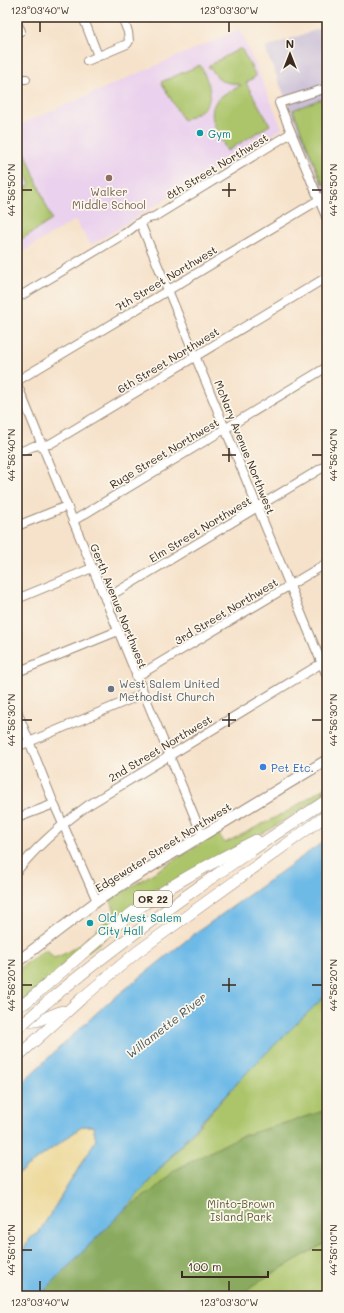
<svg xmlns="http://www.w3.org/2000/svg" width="344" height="1313" font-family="Mali,sans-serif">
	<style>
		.built { fill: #ead1ed }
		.industrial { fill: #cabfd7 }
		.green { fill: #acc56b; stroke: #747844 }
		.forest { fill: #89aa5f; stroke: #626a3e }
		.sand { fill: #eeda9e; stroke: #94825e }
		.water { fill: #6ebae7; stroke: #547282 }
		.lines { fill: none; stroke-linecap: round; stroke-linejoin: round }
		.minor-casing { stroke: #988674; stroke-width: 10 }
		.major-casing { stroke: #988674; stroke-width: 12 }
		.highway-casing { stroke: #988674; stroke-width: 12 }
		.minor { stroke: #fff; stroke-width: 8 }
		.major { stroke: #fff; stroke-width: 10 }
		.highway { stroke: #fff; stroke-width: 11 }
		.highway-bridge-casing { stroke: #988674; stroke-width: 12; stroke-linecap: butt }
		.highway-bridge { stroke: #fff; stroke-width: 11 }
		.ticks { fill: none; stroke: #3b2a1e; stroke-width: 1.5 }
		.culture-dot { fill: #0f9aa8; stroke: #fbf7ec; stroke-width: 1.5 }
		.education-dot { fill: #8d6e63; stroke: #fbf7ec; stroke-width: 1.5 }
		.worship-dot { fill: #6b7280; stroke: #fbf7ec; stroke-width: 1.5 }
		.shop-dot { fill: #3f7fe0; stroke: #fbf7ec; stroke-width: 1.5 }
		.labels { text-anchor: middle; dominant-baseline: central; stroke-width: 3.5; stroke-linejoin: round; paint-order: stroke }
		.shield { fill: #fbf7ec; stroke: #75685c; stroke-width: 1 }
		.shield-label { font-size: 10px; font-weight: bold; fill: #3b2a1e }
		.culture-label { font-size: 11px; fill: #0d838f; stroke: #fbf7ec; text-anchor: start }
		.street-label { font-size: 11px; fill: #3b2a1e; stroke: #fbf7ec }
		.education-label { font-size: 11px; fill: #785e54; stroke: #fbf7ec }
		.worship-label { font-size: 11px; fill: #5b616d; stroke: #fbf7ec; text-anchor: start }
		.shop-label { font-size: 11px; fill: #366cbe; stroke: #fbf7ec; text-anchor: start }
		.park-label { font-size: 11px; fill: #5d5835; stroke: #fbf7ec }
		.water-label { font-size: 12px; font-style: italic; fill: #4a555a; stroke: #fbf7ec }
		.neatline { fill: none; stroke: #3b2a1e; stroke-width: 1.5 }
		.ticks-label { font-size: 10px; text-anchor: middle; fill: #3b2a1e }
	</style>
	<rect width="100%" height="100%" fill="#fbf7ec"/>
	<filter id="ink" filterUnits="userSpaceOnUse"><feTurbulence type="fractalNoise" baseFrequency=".025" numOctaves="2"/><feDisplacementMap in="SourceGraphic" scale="8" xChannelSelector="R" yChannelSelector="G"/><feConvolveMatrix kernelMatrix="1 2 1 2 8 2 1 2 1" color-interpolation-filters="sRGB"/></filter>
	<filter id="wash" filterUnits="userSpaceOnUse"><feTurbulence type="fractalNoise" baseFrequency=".012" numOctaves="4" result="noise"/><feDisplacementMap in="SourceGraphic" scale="16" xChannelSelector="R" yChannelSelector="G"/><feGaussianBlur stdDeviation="0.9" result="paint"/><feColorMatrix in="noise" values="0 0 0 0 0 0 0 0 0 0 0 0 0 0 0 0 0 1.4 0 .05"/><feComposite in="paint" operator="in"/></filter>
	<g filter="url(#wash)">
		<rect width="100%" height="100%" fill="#f6e2ca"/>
		<path class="built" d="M240,29L282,128L281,129L91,245L75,220L17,255V126Z"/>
		<path class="industrial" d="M327,26V199L265,48Z"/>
		<g class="green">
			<path d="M241,48L256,76L246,83L270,125L227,151C220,137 203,113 219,98C225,93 234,90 241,85L221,81L208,66Z"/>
			<path d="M200,65C215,95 216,106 183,120L161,82Z"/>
			<path d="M321,99L327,111V185L322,183L293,110Z"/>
			<path d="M17,131L52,220L17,242V191L30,185L17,151Z"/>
			<path d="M327,786V793L272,828L201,866L25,999L17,1002V970L46,949L54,958C78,950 96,930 114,913L115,911L110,900L218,833L225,843L290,810Z"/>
			<path d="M327,994V1296H39C84,1250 129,1204 172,1156C222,1101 270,1042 327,994Z"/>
		</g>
		<path class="forest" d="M327,1110V1242L261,1280L240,1296H39L124,1210L152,1191L175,1170L239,1137Z"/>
		<path class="sand" d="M83,1126H93L96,1140L38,1234L31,1237L17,1261V1174Z"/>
		<path class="water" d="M327,839V994L254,1065L200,1123L124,1210L39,1296H17V1261L31,1237L38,1234L96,1140L93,1126H83L17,1174V1087L103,1007L193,935Z"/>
	</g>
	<g filter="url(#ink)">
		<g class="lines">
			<defs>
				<g id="minor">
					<path d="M83,17L98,56"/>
					<path d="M17,23L21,31"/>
					<path d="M87,61L127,44L129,41L128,32L122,17"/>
					<path d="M17,79H26"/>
					<path d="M327,88L279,103L327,219"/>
					<path d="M142,227L327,676"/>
					<path d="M17,298L124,234C134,228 141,218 154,217L291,133"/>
					<path d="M17,381L327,195"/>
					<path d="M17,384L202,835"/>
					<path d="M17,453L34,446L50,444L327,277"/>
					<path d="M73,521L327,367"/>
					<path d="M17,526L67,506"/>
					<path d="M17,599L92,568"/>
					<path d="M105,599L327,465"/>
					<path d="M17,672L118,631"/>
					<path d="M136,677L327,563"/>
					<path d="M17,711L54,804L97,901"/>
					<path d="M17,747L143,694"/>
					<path d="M17,818L54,804"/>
					<path d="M17,871C37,846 61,825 87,806L327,660"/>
				</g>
				<path id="major" d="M17,962L97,901L129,880L327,760"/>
				<g id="highway">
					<path d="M46,1003C135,929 230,864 327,800"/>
					<path d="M17,1006L25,1003C61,974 94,941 132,913C171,884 214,862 256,840"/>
					<path d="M20,1022L37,1021L62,1011"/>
					<path d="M17,1057L81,999L137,952L327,815"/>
				</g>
			</defs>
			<use href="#minor" class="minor-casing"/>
			<use href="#major" class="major-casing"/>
			<use href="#highway" class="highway-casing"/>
			<use href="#minor" class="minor"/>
			<use href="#major" class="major"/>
			<use href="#highway" class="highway"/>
			<defs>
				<path id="highway-bridge" d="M17,1029L46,1003"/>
			</defs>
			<use href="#highway-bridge" class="highway-bridge-casing"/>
			<use href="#highway-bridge" class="highway-bridge"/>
		</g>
	</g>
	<path class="ticks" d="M40,22V32M229,22V32M229,183V197M22,190H32M222,190H236M312,190H322M229,448V462M22,455H32M222,455H236M312,455H322M229,713V727M22,720H32M222,720H236M312,720H322M229,978V992M22,985H32M222,985H236M312,985H322M22,1250H32M312,1250H322M40,1281V1291M229,1281V1291"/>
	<g class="culture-dot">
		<circle cx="200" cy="133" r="4"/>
		<circle cx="90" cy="923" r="4"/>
	</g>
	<circle class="education-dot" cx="109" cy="178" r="4"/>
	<circle class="worship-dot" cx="111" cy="689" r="4"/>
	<circle class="shop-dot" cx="263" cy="767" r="4"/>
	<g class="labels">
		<rect class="shield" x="134" y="891" width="38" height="16" rx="3"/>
		<g class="shield-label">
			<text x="153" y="899">OR 22</text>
		</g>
		<g class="culture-label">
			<text x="208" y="133">Gym</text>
			<text x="98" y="917">Old West Salem<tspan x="98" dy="13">City Hall</tspan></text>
		</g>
		<g class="street-label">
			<text transform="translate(217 166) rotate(-31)">8th Street Northwest</text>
			<text transform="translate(166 278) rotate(-31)">7th Street Northwest</text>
			<text transform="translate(168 360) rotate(-31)">6th Street Northwest</text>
			<text transform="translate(245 447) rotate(68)">McNary Avenue Northwest</text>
			<text transform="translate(164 453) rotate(-31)">Ruge Street Northwest</text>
			<text transform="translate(200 529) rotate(-31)">Elm Street Northwest</text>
			<text transform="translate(119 606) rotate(68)">Gerth Avenue Northwest</text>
			<text transform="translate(226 611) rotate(-31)">3rd Street Northwest</text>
			<text transform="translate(160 748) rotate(-31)">2nd Street Northwest</text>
			<text transform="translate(163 847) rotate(-32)">Edgewater Street Northwest</text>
		</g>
		<g class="education-label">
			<text x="109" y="191">Walker<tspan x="109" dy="13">Middle School</tspan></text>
		</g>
		<g class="worship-label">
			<text x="119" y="683">West Salem United<tspan x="119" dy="13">Methodist Church</tspan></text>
		</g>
		<g class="shop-label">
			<text x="271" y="767">Pet Etc.</text>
		</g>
		<g class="park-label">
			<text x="241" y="1203">Minto-Brown<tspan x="241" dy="13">Island Park</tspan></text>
		</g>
		<g class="water-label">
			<text transform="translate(166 1025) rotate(-38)">Willamette River</text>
		</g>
	</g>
	<rect width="344" height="1313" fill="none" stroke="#fbf7ec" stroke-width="44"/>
	<g transform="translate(290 54)" stroke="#fbf7ec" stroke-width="3" paint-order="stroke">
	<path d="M0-3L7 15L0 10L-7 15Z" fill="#3b2a1e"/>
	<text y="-6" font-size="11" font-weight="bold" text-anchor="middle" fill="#3b2a1e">N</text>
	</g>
	<path d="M182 1271v6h86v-6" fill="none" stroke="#3b2a1e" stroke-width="2"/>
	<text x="188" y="1271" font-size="12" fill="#3b2a1e" stroke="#fbf7ec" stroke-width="3" paint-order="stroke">100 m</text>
	<rect x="22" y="22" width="300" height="1269" class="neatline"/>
	<g class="ticks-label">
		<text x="40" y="14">123°03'40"W</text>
		<text x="229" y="14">123°03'30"W</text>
		<text transform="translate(11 190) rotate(-90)" y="4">44°56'50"N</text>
		<text transform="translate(333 190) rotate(-90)" y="4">44°56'50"N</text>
		<text transform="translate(11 455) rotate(-90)" y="4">44°56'40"N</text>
		<text transform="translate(333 455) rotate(-90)" y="4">44°56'40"N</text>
		<text transform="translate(11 720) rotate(-90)" y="4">44°56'30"N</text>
		<text transform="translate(333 720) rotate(-90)" y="4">44°56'30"N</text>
		<text transform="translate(11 985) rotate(-90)" y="4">44°56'20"N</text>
		<text transform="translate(333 985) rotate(-90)" y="4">44°56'20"N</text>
		<text transform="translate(11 1250) rotate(-90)" y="4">44°56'10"N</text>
		<text transform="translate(333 1250) rotate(-90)" y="4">44°56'10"N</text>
		<text x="40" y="1306">123°03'40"W</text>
		<text x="229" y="1306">123°03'30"W</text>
	</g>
</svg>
